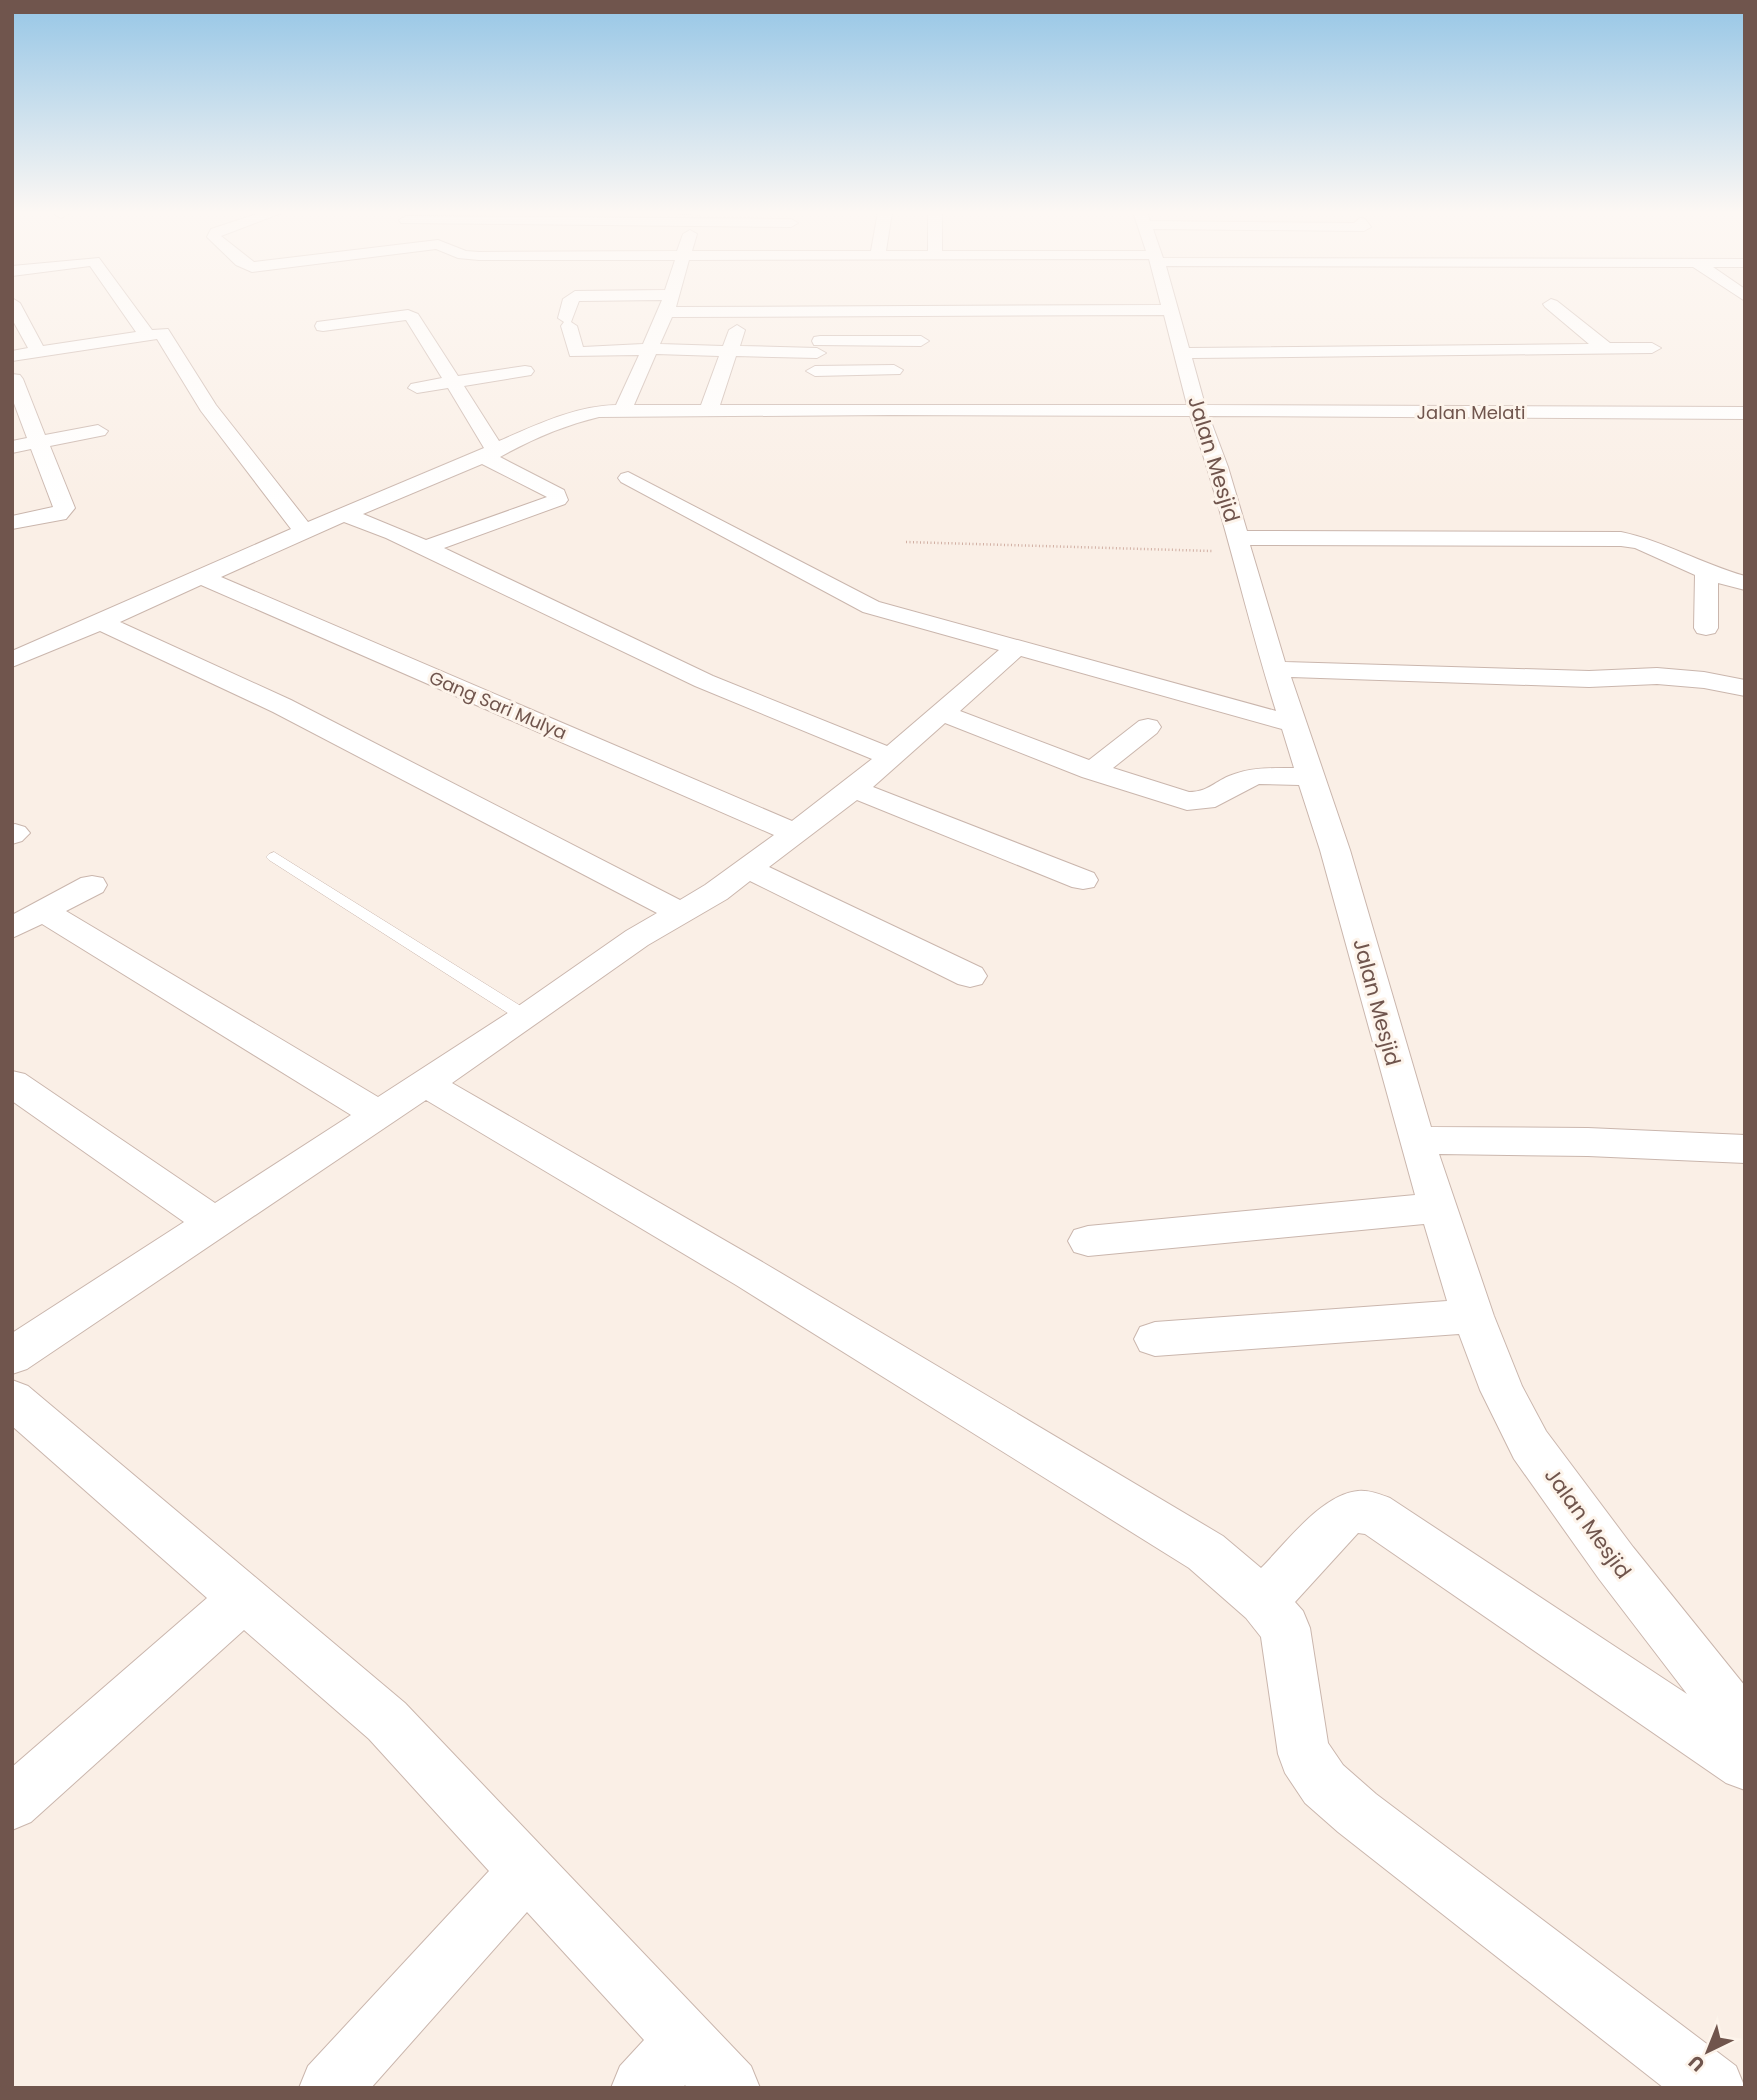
<svg xmlns="http://www.w3.org/2000/svg" width="1757" height="2100" font-family="Poppins,sans-serif">
	<style>
		.lines { fill: none; stroke-linecap: round; stroke-linejoin: round }
		.service-casing { stroke: #cab6ad; stroke-width: 1 }
		.minor-casing { stroke: #cab6ad; stroke-width: 2 }
		.path { stroke: #d1afa3; stroke-width: 2.5; stroke-dasharray: 1 2.5; stroke-linecap: butt }
		.service { fill: #fff; fill-rule: evenodd }
		.minor { fill: #fff; fill-rule: evenodd }
		.labels { text-anchor: middle; dominant-baseline: central; stroke-width: 6; stroke-linejoin: round; paint-order: stroke }
		.far-street-label { font-size: 18px; fill: #70554d; stroke: #fdf4eb }
		.street-label { font-size: 21px; fill: #70554d; stroke: #fdf4eb }
	</style>
	<rect width="100%" height="100%" fill="#faefe6"/>
	<g class="lines">
		<defs>
			<g id="service">
				<path d="M655,212H703V213L700,215Z"/>
				<path d="M274,852L532,1013L535,1017L532,1021H520L269,860L266,857L269,854Z"/>
			</g>
			<g id="minor">
				<path d="M51,212H67L68,214L61,218Z"/>
				<path d="M263,212H284L221,236L254,262L438,240L466,251L479,252L677,251L683,234L690,230L697,234L692,251H871L878,212H892L886,251H928V212H942V251H1146L1133,212H1147L1150,221L1354,223L1360,218L1365,219L1371,227L1364,231L1153,229L1163,258L1745,259V267H1713L1745,289V301L1693,267L1166,266L1189,348L1589,344L1545,307L1543,304L1551,299L1557,301L1610,343H1652L1661,348L1652,353L1192,358L1205,405L1745,407V419L1209,416L1228,467L1247,531L1621,532C1664,541 1702,564 1745,576V590L1718,583V628L1715,633L1706,635L1697,633L1694,628L1695,575L1635,548L1621,546L1250,545L1285,662L1589,671L1657,668L1704,672L1745,680V696L1704,688L1657,684L1589,687L1291,677L1350,850L1431,1127L1588,1128L1745,1135V1163L1588,1156L1439,1154L1494,1316L1522,1386L1546,1431L1633,1547L1745,1686V1790L1726,1783L1365,1534L1358,1533L1295,1602L1303,1611L1310,1628L1328,1743L1343,1765L1376,1794L1736,2066L1745,2088H1664L1338,1832L1305,1803L1285,1773L1278,1754L1261,1637L1246,1618L1189,1568L736,1285L426,1100L27,1369L12,1374V1333L184,1222L12,1101V1071L25,1074L215,1203L351,1115L42,924L12,938V915L81,878L92,876L103,878L107,885L103,892L66,911L378,1097L514,1009L626,931L657,913L273,712L100,631L12,667V651L291,529L201,411L157,339L12,361V351L28,348L12,319V298L20,303L43,346L136,332L90,266L12,276V266L99,258L152,330L168,329L216,405L308,522L484,448L448,388L417,393L408,388L411,384L442,378L406,320L323,331L317,330L315,326L317,322L408,310L418,314L458,376L525,366L531,367L534,371L531,375L464,386L499,441C536,425 575,406 616,405L639,355L570,356L561,326L564,322L558,318L563,299L575,291L665,290L675,260H479L458,258L436,249L252,272L236,265L207,237L211,229ZM1149,259L1161,305L676,307L689,260ZM662,300L643,344L583,347L577,326L571,322L579,301ZM1164,315L1187,405H720L736,356L817,358L826,353L817,348L740,346L745,330L737,325L729,330L723,346L660,344L672,317ZM656,354L719,356L701,405H634ZM891,415L1190,416C1224,513 1245,613 1276,711L879,602L628,472L621,474L618,478L621,482L863,612L999,650L887,746L713,676L444,548L565,504L568,500L564,490L500,457C530,440 565,425 599,417ZM482,464L547,497L426,540L363,514ZM344,522L386,538L695,686L872,759L792,821L221,577ZM201,585L774,835L705,885L680,900L291,700L120,622ZM1021,656L1282,729L1294,768C1271,768 1251,767 1229,776C1213,783 1207,792 1189,792L1113,768L1157,733L1161,727L1157,721L1148,719L1139,721L1089,760L960,711ZM945,723L1082,777L1187,810L1215,807L1259,784L1299,785L1320,850L1415,1195L1088,1226L1074,1230L1068,1241L1074,1252L1088,1256L1424,1224L1447,1301L1155,1322L1140,1327L1134,1339L1140,1351L1155,1356L1459,1334L1480,1390L1514,1459L1599,1579L1687,1694L1390,1498C1379,1494 1369,1490 1358,1491C1322,1494 1285,1544 1261,1568L1223,1536L764,1263L452,1083L648,945L727,899L750,881L958,984L970,987L982,984L987,976L982,968L769,867L857,800L1072,887L1083,889L1094,887L1098,880L1094,873L873,787Z"/>
				<path d="M406,216L791,219L798,223L791,227L401,223L399,220Z"/>
				<path d="M820,336H921L929,341L921,346L814,345L812,341L814,337Z"/>
				<path d="M894,365L903,370L900,374L815,376L806,371L815,366Z"/>
				<path d="M12,374L20,375L23,379L45,435L98,425L108,431L105,435L50,446L75,508L66,519L12,529V516L53,507L31,449L12,453V441L27,438L12,398Z"/>
				<path d="M15,824L25,827L30,833L22,841L12,844V825Z"/>
				<path d="M12,1380L28,1386L405,1703L751,2066L760,2088H687L685,2085L683,2088H611L620,2066L644,2040L527,1912L371,2088H299L308,2066L489,1871L369,1739L244,1630L31,1822L12,1830V1767L207,1598L12,1426Z"/>
			</g>
		</defs>
		<use href="#service" class="service-casing"/>
		<use href="#minor" class="minor-casing"/>
		<path class="path" d="M906,542L1212,551"/>
		<use href="#service" class="service"/>
		<use href="#minor" class="minor"/>
	</g>
	<linearGradient id="sky" x2="0" y2="1"><stop stop-color="#96c6e6"/><stop offset="0.42" stop-color="#fdf8f4"/><stop offset="1" stop-color="#fdf8f4" stop-opacity="0"/></linearGradient>
	<rect width="1757" height="506" fill="url(#sky)"/>
	<g class="labels">
		<g class="far-street-label">
			<text x="1471" y="412">Jalan Melati</text>
			<text transform="translate(498 705) rotate(23)">Gang Sari Mulya</text>
		</g>
		<g class="street-label">
			<text transform="translate(1214 459) rotate(73)">Jalan Mesjid</text>
			<text transform="translate(1377 1002) rotate(75)">Jalan Mesjid</text>
			<text transform="translate(1588 1523) rotate(54)">Jalan Mesjid</text>
		</g>
	</g>
	<rect width="1757" height="2100" fill="none" stroke="#70554d" stroke-width="28"/>
	<g transform="translate(1708 2051) rotate(223)" stroke="#fdf4eb" stroke-width="5" paint-order="stroke">
	<path d="M0-5L12 26L0 18L-12 26Z" fill="#70554d"/>
	<text y="-10" font-size="19" font-weight="bold" text-anchor="middle" fill="#70554d">U</text>
	</g>
</svg>
